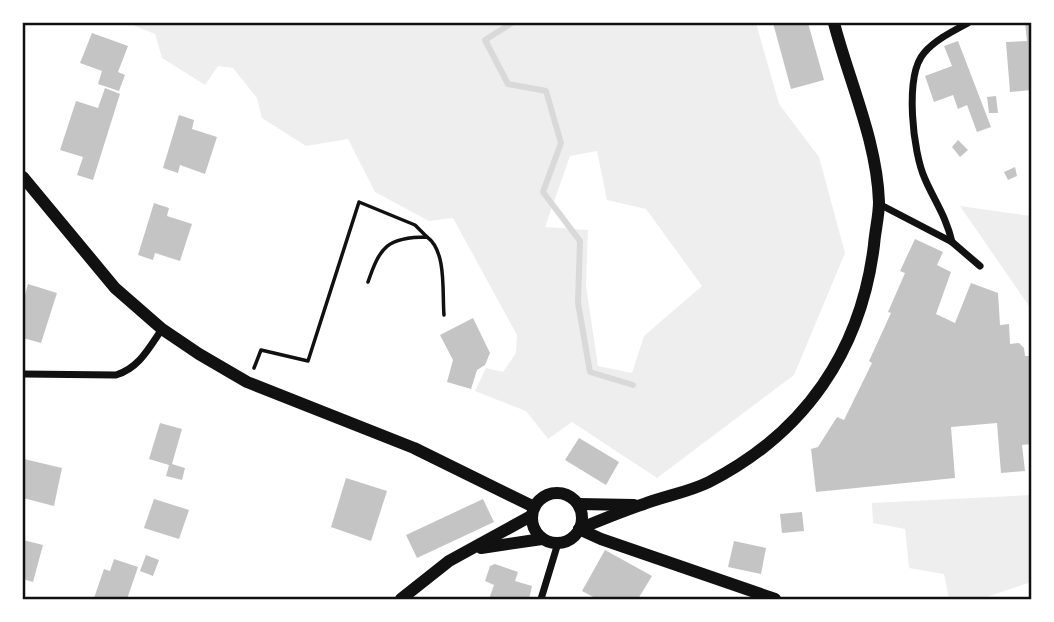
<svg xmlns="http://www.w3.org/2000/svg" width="1054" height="622" font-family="'Work Sans',sans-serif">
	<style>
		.green { fill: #eee; fill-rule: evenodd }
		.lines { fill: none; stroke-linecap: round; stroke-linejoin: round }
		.stream { stroke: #d9d9d9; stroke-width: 6 }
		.building { fill: #c4c4c4 }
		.path { stroke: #111; stroke-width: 3.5 }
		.minor { stroke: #111; stroke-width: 7 }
		.tertiary { stroke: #111; stroke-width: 12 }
		.neatline { fill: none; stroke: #111; stroke-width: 2.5 }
	</style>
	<rect width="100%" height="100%" fill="#fff"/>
	<g class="green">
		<path d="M128,23H756L779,104L819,157L845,253L794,375L657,478L572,422L548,439L526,411L475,391L486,368L503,372L516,353L517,335L453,218L429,221L375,192L348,139L306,146L262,118L257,98L233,68L218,66L205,85L162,58L155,34ZM597,151L607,200L646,209L702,286L644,336L632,373L598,366L586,286L588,230L545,227L570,156Z"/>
		<path d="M960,206L1031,216V309Z"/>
		<path d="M1031,495V582L981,599H949L944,574L909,568L905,529L873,523L872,503Z"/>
	</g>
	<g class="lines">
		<path class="stream" d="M512,23L485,40L508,84L546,91L561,143L543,192L580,241L578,303L590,372L633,385"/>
	</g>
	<g class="building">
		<path d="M773,23H808L824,80L791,89Z"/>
		<path d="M1025,23H1031V90L1010,92L1006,42L1027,41Z"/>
		<path d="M92,33L128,46L118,72L125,75L119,91L98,84L102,71L80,63Z"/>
		<path d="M958,41L991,127L977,132L967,105L958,109L953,95L934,102L925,76L952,66L944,46Z"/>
		<path d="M105,88L120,94L93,180L77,175L83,157L60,150L76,101L98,108Z"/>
		<path d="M996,96L998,113H989L987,97Z"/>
		<path d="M179,115L194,120L192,129L217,137L205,174L180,165L178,173L163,168Z"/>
		<path d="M958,140L968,150L960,157L952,147Z"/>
		<path d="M1015,167L1017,176L1008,180L1004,172Z"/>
		<path d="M154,203L169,208L167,216L192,224L180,261L155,253L153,260L138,255Z"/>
		<path d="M915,239L943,252L937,265L951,272L936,314L955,323L971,283L998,293L1000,325L1009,324L1010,344L1019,343L1024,348L1025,356H1031V444L1022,445L1025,471L1001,473L997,423L951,427L955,478L816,492L811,449L818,447L837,417L844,420L872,363L869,361L891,313L888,312L905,273L900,271Z"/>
		<path d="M28,284L57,293L41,343L23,338V302Z"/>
		<path d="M473,318L490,353L485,365L477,370L471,389L447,382L453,360L440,335Z"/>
		<path d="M160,423L182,429L172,464L185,468L182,480L166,476L169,465L149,459Z"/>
		<path d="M579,438L619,462L606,485L565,460Z"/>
		<path d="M24,459L62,468L54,506L23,498Z"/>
		<path d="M346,478L387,491L371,541L331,527Z"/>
		<path d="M154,499L189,510L179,539L144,528Z"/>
		<path d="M483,499L494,522L417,558L406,535Z"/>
		<path d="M802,512L804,531L782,533L780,514Z"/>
		<path d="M23,540L43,545L33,582L23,579Z"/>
		<path d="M734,541L766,548L761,574L728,567Z"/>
		<path d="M605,550L652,576L638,599H597L582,591Z"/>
		<path d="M146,555L159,560L153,576L140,571Z"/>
		<path d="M114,559L138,567L127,599L94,598L104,569L110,571Z"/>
		<path d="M495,564L518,572L515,581L532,586L529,599H489L494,585L485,581L490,566Z"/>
	</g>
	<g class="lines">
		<g class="path">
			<path d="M368,282C380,247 387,237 427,237C447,251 442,293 444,315"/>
			<path d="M254,368L261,350L308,361L359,202L415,225L427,237"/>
		</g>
		<g class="minor">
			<path d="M879,204L952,242L980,266"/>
			<path d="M952,242C946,216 935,202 925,179C913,153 904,76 924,53C935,40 953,31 968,23"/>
			<path d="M23,374L116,375C139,368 149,348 162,329"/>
			<path d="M541,599L558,543"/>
		</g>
		<g class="tertiary">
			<path d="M23,177L115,288L162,329L199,354L247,382L414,448L534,507"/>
			<circle cx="557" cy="518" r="25"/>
			<path d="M578,504L634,505"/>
			<path d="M579,529C601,520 622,511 644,504C665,496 689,492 709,482C805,433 861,351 874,245C875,231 879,216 879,202C877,141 849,81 834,23"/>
			<path d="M579,529L601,539L775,599"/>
			<path d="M481,548L542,539"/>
			<path d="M401,599L449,561L531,516"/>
		</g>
	</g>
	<rect width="1054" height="622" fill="none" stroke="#ffffff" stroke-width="49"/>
	<rect x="24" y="24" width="1006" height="574" class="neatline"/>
</svg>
